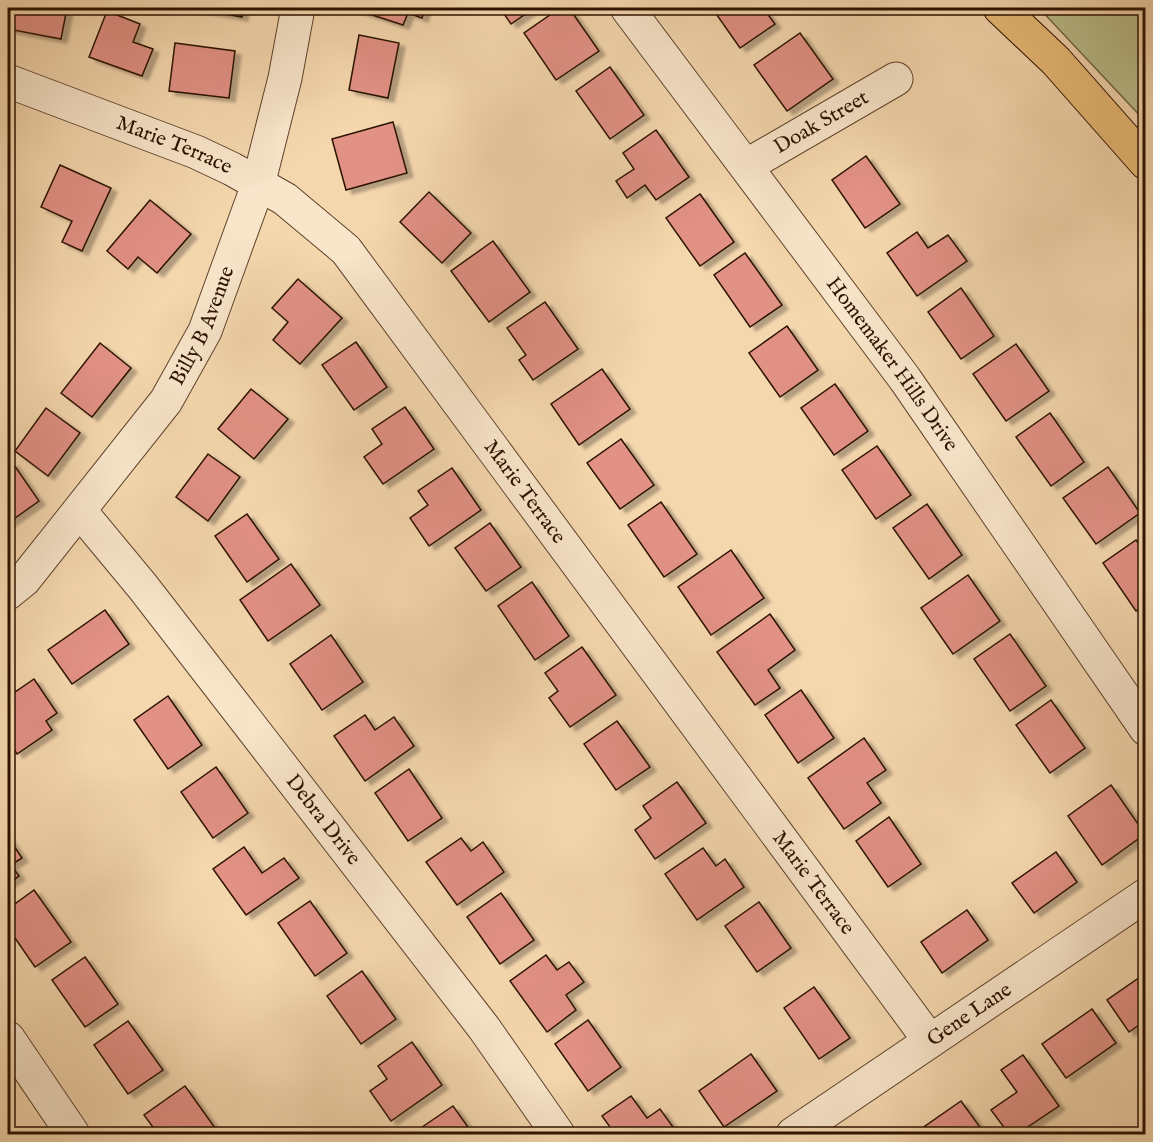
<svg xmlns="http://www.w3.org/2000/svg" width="1153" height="1142" font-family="'IM FELL English',serif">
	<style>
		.green { fill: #babe8b; stroke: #736846; stroke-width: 1.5 }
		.building { fill: #e29185; stroke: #2c1200; stroke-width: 1.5; filter: url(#shadow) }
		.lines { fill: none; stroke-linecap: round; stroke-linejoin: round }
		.minor-casing { stroke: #5e432c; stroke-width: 35 }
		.major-casing { stroke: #2c1200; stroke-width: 35 }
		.minor { stroke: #f8e5ca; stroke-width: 33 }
		.major { stroke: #eabc77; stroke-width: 33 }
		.labels { text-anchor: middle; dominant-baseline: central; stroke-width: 4.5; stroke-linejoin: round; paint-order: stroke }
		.street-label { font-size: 21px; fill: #2c1200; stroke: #f8e5ca }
	</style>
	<defs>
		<filter id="shadow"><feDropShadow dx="6" dy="4" stdDeviation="1.5" flood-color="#0004"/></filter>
	</defs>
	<rect width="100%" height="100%" fill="#f5d7ae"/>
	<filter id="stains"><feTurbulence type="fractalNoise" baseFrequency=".00333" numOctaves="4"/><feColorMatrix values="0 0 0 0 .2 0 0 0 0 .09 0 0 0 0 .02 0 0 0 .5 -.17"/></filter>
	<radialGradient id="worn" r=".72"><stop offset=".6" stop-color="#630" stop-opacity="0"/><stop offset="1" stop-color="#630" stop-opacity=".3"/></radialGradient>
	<path class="green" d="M1039,8H1145V121Z"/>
	<g class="building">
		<path d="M8,8H67L61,39L8,29Z"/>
		<path d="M193,8H243L242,17Z"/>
		<path d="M358,8H425L422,18L408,13L403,25L357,10Z"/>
		<path d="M500,8H534L511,24Z"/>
		<path d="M560,8H569L599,51L556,80L524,33Z"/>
		<path d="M712,8H763L775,24L740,48Z"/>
		<path d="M107,11L140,24L133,42L153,49L142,76L89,57Z"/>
		<path d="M800,33L833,79L787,111L754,65Z"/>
		<path d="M359,35L399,43L388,98L349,90Z"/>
		<path d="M175,43L235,51L229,98L169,91Z"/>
		<path d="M610,67L644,115L610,139L576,91Z"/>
		<path d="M393,122L407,173L346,190L332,139Z"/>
		<path d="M656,130L689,177L656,200L645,185L627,198L616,181L634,169L623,153Z"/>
		<path d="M866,156L900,204L865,228L832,180Z"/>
		<path d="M60,165L111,188L82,251L62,242L72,221L41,207Z"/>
		<path d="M429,192L471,233L442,263L400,222Z"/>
		<path d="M700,194L734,242L700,266L666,218Z"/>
		<path d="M150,200L191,234L157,273L138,257L128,269L107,251Z"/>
		<path d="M917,232L928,248L948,235L967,261L917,296L887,253Z"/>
		<path d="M493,241L530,292L489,322L451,271Z"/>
		<path d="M745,253L782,305L750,327L714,275Z"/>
		<path d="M298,279L342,318L300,364L273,340L288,322L272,308Z"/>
		<path d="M961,288L994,336L961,359L928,312Z"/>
		<path d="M545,302L578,349L533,380L519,360L526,355L507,328Z"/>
		<path d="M787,326L818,370L780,397L749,353Z"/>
		<path d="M356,342L387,387L354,410L322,365Z"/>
		<path d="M100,343L131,368L92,417L61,393Z"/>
		<path d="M1016,344L1049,391L1006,421L973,374Z"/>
		<path d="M602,369L630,409L579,445L551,404Z"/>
		<path d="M835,384L868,431L834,455L801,408Z"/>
		<path d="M251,389L288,419L254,459L218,429Z"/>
		<path d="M405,407L434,449L383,484L364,457L382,444L372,429Z"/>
		<path d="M46,408L80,433L48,476L15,451Z"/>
		<path d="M1050,413L1084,462L1051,486L1016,437Z"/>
		<path d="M621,439L654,485L620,509L587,463Z"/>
		<path d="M877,446L911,495L876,519L842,470Z"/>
		<path d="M208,454L240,477L208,521L176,497Z"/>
		<path d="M12,462L39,501L8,523V465Z"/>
		<path d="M1108,467L1140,513L1096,544L1063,498Z"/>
		<path d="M452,468L481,510L429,546L410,518L428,505L418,491Z"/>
		<path d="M661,502L697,554L664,577L628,525Z"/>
		<path d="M927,504L962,555L929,579L893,528Z"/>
		<path d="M247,514L279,559L247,582L215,536Z"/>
		<path d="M490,523L521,567L486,591L455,548Z"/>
		<path d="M1136,540L1146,553V605L1136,611L1103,563Z"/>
		<path d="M731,550L764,598L711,635L678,587Z"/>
		<path d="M291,564L320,605L268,641L240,600Z"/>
		<path d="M968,575L1000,621L953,654L921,608Z"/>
		<path d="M532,582L569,636L535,660L498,606Z"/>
		<path d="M105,610L129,644L72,684L48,650Z"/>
		<path d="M770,614L795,650L768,670L780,688L755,705L717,652Z"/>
		<path d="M1010,634L1046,686L1010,711L974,659Z"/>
		<path d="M331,635L363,682L322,710L290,664Z"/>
		<path d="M582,647L616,695L570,727L549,698L558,691L545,673Z"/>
		<path d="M34,679L57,713L46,721L52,730L17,754L8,740V697Z"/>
		<path d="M801,690L834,738L798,763L765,715Z"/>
		<path d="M168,696L202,745L168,769L134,720Z"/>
		<path d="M1051,700L1085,748L1050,773L1016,725Z"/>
		<path d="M365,715L375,730L394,717L414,746L365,781L334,736Z"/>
		<path d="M617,721L650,767L616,790L584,744Z"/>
		<path d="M864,738L886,770L867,783L881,803L844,829L808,778Z"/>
		<path d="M216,767L248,813L213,838L181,792Z"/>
		<path d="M409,769L442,818L408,841L375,793Z"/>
		<path d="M677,782L706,823L655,859L635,830L651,818L643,806Z"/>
		<path d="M1111,785L1145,834L1102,865L1068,816Z"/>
		<path d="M889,817L921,864L888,887L856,841Z"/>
		<path d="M8,837L22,858L11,865L19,876L8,884Z"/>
		<path d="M461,838L471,851L483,842L504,872L457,905L426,862Z"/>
		<path d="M244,847L262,873L284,858L299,878L246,915L213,869Z"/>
		<path d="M703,848L716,866L725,859L744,887L697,920L665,874Z"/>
		<path d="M1056,852L1077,882L1034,913L1012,883Z"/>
		<path d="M34,890L71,942L35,967L8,928V909Z"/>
		<path d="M501,893L534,940L500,964L467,917Z"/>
		<path d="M310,901L347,953L315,976L278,923Z"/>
		<path d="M759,902L791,948L757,972L725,926Z"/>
		<path d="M967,910L988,940L942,973L921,942Z"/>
		<path d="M546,955L557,970L569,962L584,982L566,995L576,1010L547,1032L510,981Z"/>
		<path d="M85,957L118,1004L85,1027L52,980Z"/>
		<path d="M362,971L396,1019L361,1044L327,996Z"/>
		<path d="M1146,973V1020L1129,1032L1107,1000Z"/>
		<path d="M814,987L850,1038L819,1059L784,1008Z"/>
		<path d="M1092,1009L1116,1043L1066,1078L1042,1044Z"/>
		<path d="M588,1020L621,1067L588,1091L555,1044Z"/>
		<path d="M128,1021L163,1070L128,1094L94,1045Z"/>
		<path d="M412,1042L442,1085L391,1121L370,1091L387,1079L378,1066Z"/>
		<path d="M751,1054L777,1091L724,1127L699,1091Z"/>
		<path d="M1023,1055L1059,1106L1017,1134H1009L991,1110L1017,1092L1001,1070Z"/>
		<path d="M185,1086L218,1132L215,1134H158L144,1115Z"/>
		<path d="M631,1096L647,1118L660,1109L678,1134H615L602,1116Z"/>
		<path d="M961,1101L985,1134H920L918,1131Z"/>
		<path d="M453,1106L473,1134H412Z"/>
	</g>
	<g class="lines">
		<defs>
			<g id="minor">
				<path id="s1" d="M627,8L905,379L1146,729"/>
				<path id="s2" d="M8,81L196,152L232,169L285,199L346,250L930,1041"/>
				<path id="s3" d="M746,166L896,79"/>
				<path id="s4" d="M80,511L143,587L484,1028L558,1134"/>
				<path id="s5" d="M8,593L24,580L166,401L205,331L258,185L285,78L298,8"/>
				<path d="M8,1038L73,1134"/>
				<path id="s6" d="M793,1134L1146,895"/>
			</g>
			<path id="major" d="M1000,8L1056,61L1146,163"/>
		</defs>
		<use href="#minor" class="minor-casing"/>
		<use href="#major" class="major-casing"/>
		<use href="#minor" class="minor"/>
		<use href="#major" class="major"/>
	</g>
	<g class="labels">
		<g class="street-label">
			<text stroke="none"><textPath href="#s3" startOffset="87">Doak Street</textPath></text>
			<text stroke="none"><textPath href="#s2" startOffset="178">Marie Terrace</textPath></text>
			<text stroke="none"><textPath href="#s5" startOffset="333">Billy B Avenue</textPath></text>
			<text stroke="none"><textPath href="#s1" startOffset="444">Homemaker Hills Drive</textPath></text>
			<text stroke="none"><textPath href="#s2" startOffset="682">Marie Terrace</textPath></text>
			<text stroke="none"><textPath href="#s4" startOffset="393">Debra Drive</textPath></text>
			<text stroke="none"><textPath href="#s2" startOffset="1168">Marie Terrace</textPath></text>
			<text stroke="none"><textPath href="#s6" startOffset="213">Gene Lane</textPath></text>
		</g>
	</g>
	<rect width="1153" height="1142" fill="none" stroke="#f5d7ae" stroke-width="30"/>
	<rect x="9" y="9" width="1135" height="1124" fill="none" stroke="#2c1200" stroke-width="3"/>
	<rect x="15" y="15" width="1123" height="1112" fill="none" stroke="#2c1200" stroke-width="1.5"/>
	<rect width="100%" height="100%" filter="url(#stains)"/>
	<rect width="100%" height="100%" fill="url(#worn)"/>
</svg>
